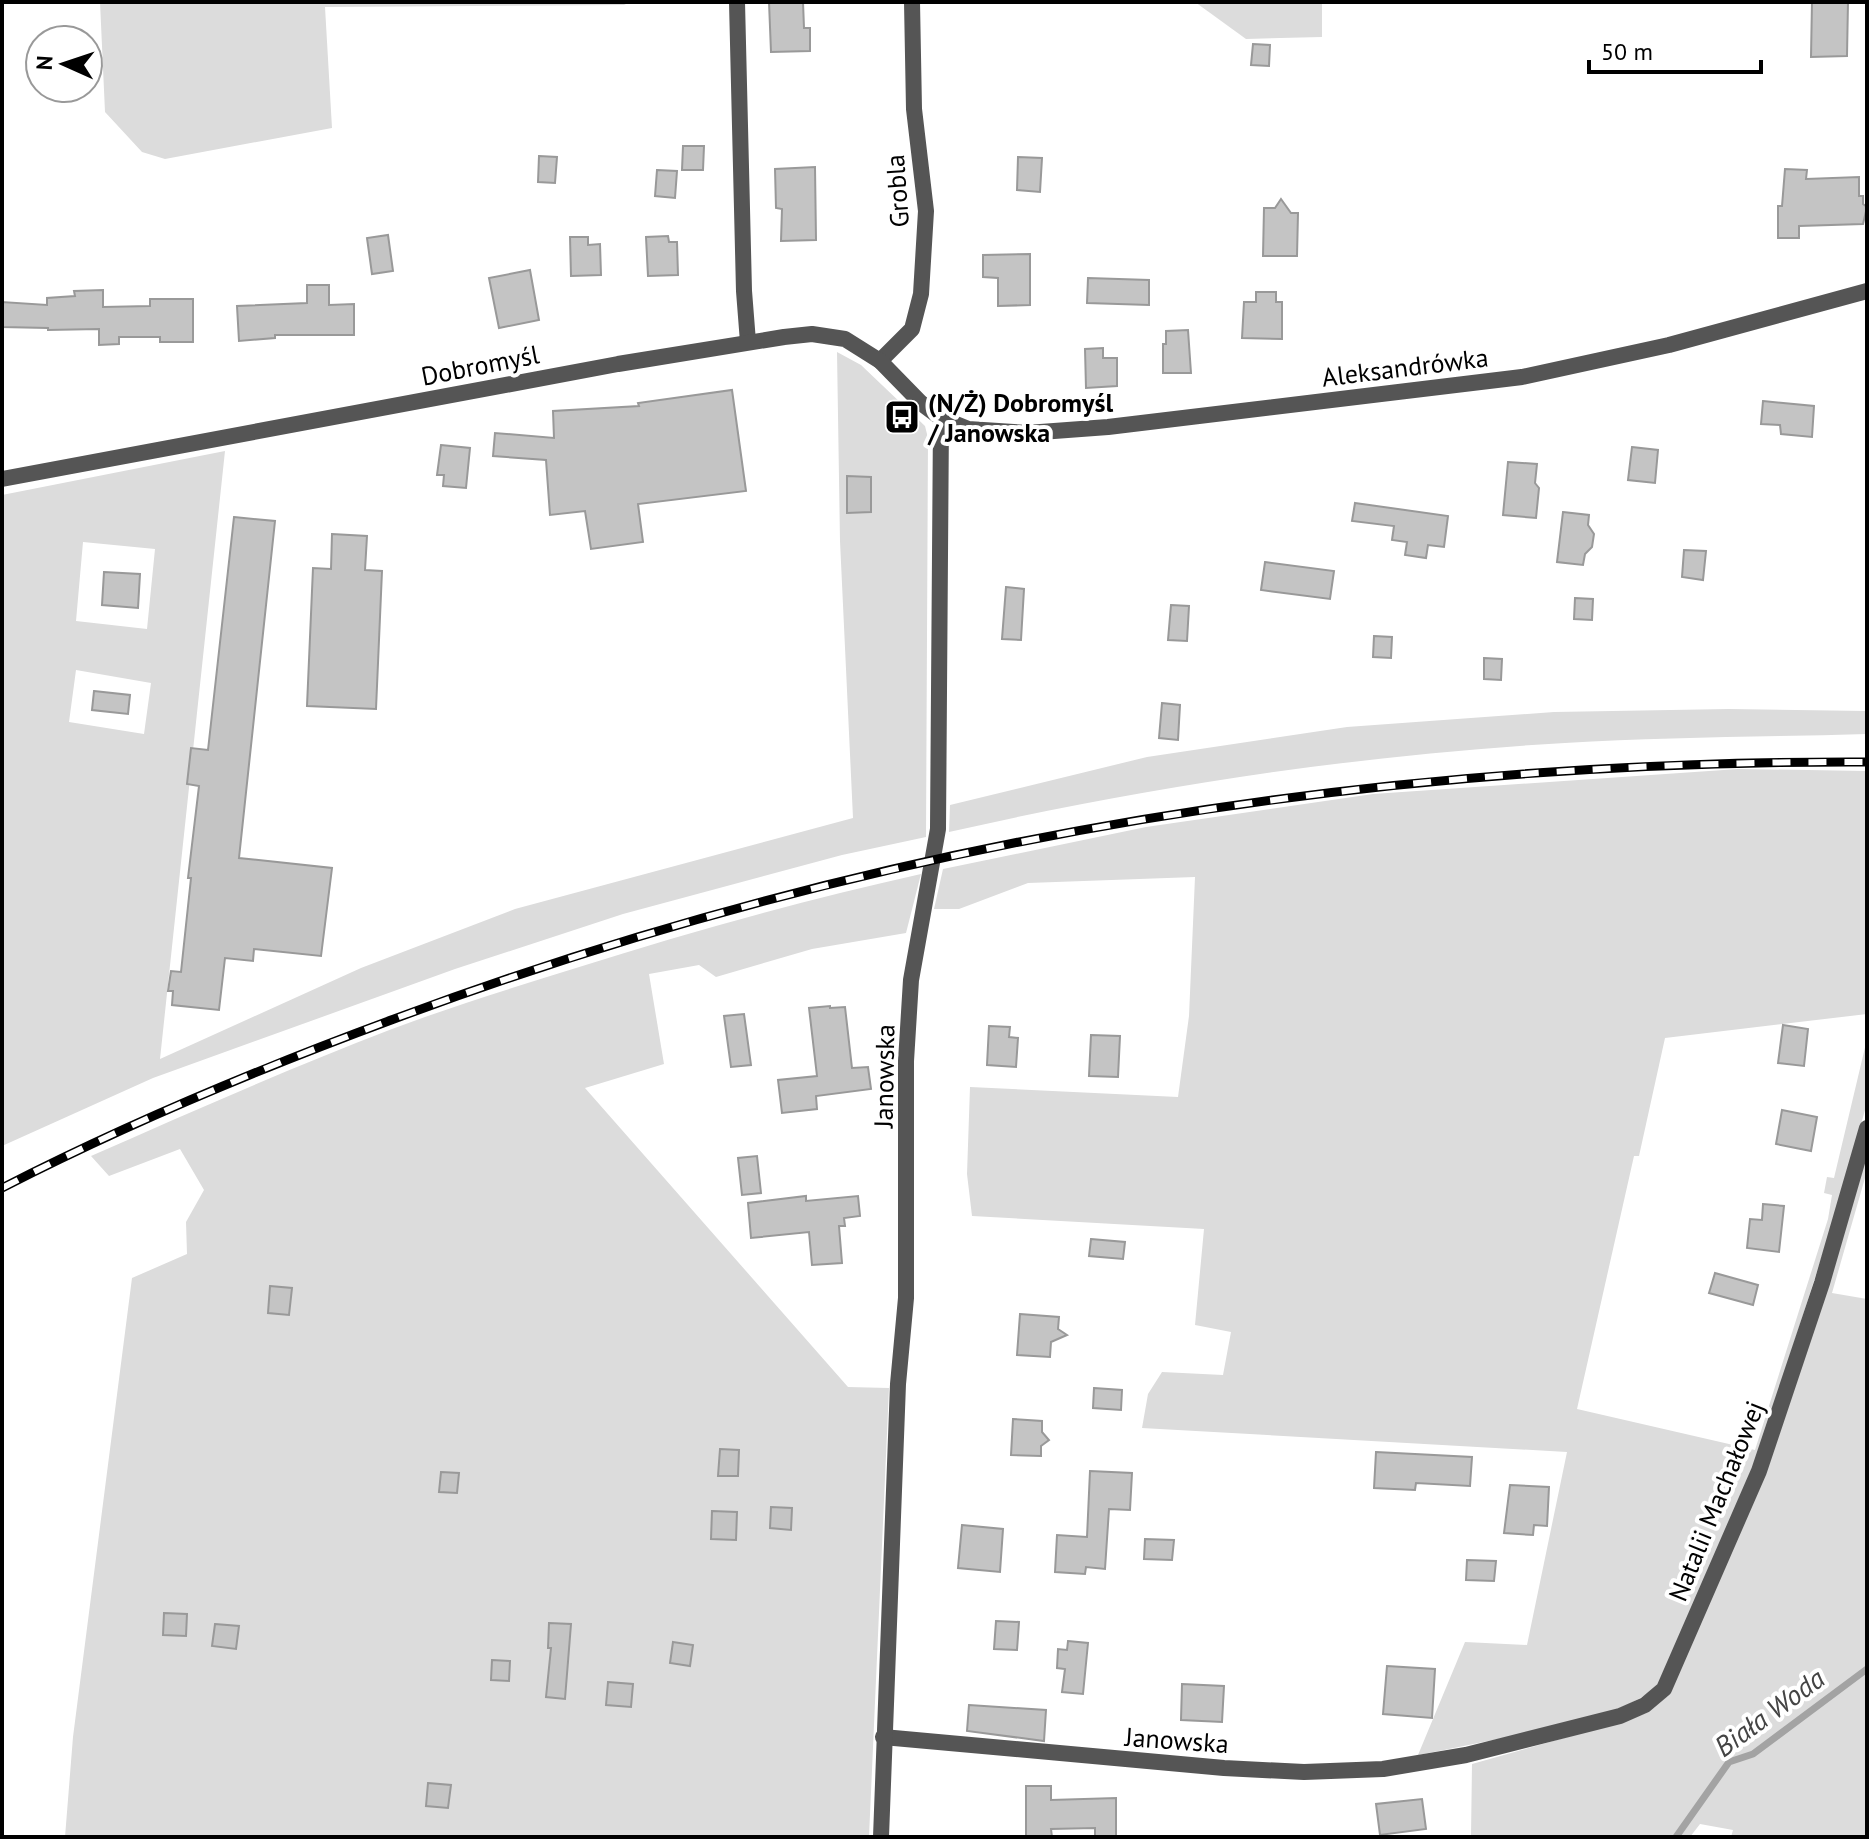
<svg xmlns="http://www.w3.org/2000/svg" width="1869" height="1839" font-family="'PT Sans',sans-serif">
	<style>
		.green { fill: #dcdcdc; fill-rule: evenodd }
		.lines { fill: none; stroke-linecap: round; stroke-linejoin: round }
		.stream { stroke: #a3a3a3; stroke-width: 7 }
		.building { fill: #c4c4c4; stroke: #999; stroke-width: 2 }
		.minor { stroke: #555; stroke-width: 16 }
		.rail-casing { stroke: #000; stroke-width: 9 }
		.rail { stroke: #fff; stroke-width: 6; stroke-dasharray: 18; stroke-linecap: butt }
		.labels { text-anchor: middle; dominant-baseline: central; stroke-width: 8; stroke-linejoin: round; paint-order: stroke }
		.street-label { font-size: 26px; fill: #000; stroke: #fff }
		.poi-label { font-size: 26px; font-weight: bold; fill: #000; stroke: #fff; text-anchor: start }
		.water-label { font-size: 28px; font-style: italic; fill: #444; stroke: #fff }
	</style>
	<rect width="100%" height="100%" fill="#fff"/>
	<g class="green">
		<path d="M100,2H630L624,5L325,7L332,128L165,159L142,152L105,112Z"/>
		<path d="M1195,2H1322V37L1246,39Z"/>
		<path d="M837,352L861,365L925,426L928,438L926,837L842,855L623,914L455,969L153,1078L2,1146V495L225,451L160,1059L361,968L515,909L853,818L840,541ZM83,542L155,549L147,629L76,621ZM76,670L151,683L144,734L69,722Z"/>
		<path d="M1729,709L1867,711V734C1766,737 1665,737 1565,743C1358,755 1151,786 949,832L950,805L1147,757L1347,727L1554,712Z"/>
		<path d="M1738,769L1867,771V1014L1665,1038L1639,1156H1634L1577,1409L1755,1450L1828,1219L1832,1195L1824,1193L1827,1177L1834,1178L1867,1039V1103L1838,1206L1753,1470L1659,1685C1627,1711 1591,1718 1551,1727C1507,1738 1463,1746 1418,1755L1465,1642L1527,1645L1567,1452L1142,1428L1148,1394L1162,1372L1223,1375L1231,1332L1195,1325L1204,1229L972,1216L967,1174L970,1087L1178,1097L1189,1016L1195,877L1028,883L959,909H934L943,869L1146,827L1373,794Z"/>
		<path d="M921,874L906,933L812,949L716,977L699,965L649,974L664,1064L585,1088L848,1387L889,1388L869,1837H65L73,1737L132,1278L187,1254L186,1222L204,1190L180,1149L109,1176L91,1156C191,1112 290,1068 392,1029C453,1006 515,987 576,968C690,932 804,900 921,874Z"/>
		<path d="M1867,1152V1171L1832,1293L1867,1299V1837H1731L1733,1830L1700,1824L1690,1837H1471L1472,1764L1624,1721L1646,1713L1669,1695Z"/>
	</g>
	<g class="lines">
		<path class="stream" d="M1676,1837L1729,1762L1753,1754L1867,1669"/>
	</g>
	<g class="building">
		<path d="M769,2H803L804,28H810V51L771,52Z"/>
		<path d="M1812,2H1848L1847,56L1811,57Z"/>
		<path d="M1253,44L1270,45L1269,66L1251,65Z"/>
		<path d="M683,146H704L703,170H682Z"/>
		<path d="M539,156L557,157L555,183L538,182Z"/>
		<path d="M1018,157L1042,158L1040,192L1017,190Z"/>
		<path d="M815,167L816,240L781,241L782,209L776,208L775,169Z"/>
		<path d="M1785,169L1807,170L1806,179L1859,177V196H1863V204L1867,207L1863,224L1799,226V238H1778V206H1782Z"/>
		<path d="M657,170L677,171L675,198L655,196Z"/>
		<path d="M1281,199L1291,213H1298L1297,256H1263L1264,208H1275Z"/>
		<path d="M388,235L393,271L372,274L367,238Z"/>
		<path d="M668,236L669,242H677L678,275L648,276L646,237Z"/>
		<path d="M570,237H588V245L600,244L601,275L571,276Z"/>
		<path d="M1030,254V305L998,306V278L983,277V255Z"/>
		<path d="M530,270L539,320L499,328L489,278Z"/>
		<path d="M1088,278L1149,280V305L1087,303Z"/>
		<path d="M307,285H329V305L354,304V335H275V338L239,341L237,306L307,303Z"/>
		<path d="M103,290V307L150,306V299H193V342H160V337H119V344L99,345V329L48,330V328L2,327V302L47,305V298L75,296L74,291Z"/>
		<path d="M1256,292H1276V302H1282V339L1242,338L1244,302H1256Z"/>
		<path d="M1188,330L1191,373H1163V344H1166V331Z"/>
		<path d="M1103,348V358H1117V386L1086,388L1085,349Z"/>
		<path d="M732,390L746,491L638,504L643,542L591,549L585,511L550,515L546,460L493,456L495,433L554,438L553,411L639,406L638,403Z"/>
		<path d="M1763,401L1814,406L1812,437L1781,434L1780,425L1761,424Z"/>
		<path d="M441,445L470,448L466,488L443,486L444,475H437Z"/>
		<path d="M1632,447L1658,450L1655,483L1628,480Z"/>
		<path d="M1508,462L1537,464L1535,483L1539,488L1536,518L1503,515Z"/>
		<path d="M847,476L871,477V512L847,513Z"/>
		<path d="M1355,503L1448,516L1444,547L1428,545L1426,558L1405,555L1407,542L1392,540L1394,526L1352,521Z"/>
		<path d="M1563,512L1589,515L1588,525L1594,534L1592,547L1585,554L1583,565L1557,562Z"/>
		<path d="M234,517L275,521L239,858L332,868L321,956L254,949L253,961L225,958L219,1010L172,1005L173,991H168L171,971L181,972L191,878H188L199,786L187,784L191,748L208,750Z"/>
		<path d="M332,534L367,536L365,570L382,571L376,709L307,706L313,568L331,569Z"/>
		<path d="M1684,550L1706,551L1703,580L1682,577Z"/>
		<path d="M1265,562L1334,571L1330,599L1261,590Z"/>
		<path d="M104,572L140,574L138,608L102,605Z"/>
		<path d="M1006,587L1024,589L1021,640L1002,639Z"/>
		<path d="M1575,598L1593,599L1592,620L1574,619Z"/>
		<path d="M1171,605L1189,606L1187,641L1168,640Z"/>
		<path d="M1374,636L1392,637L1391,658L1373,657Z"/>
		<path d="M1484,658L1502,659L1501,680L1484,679Z"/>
		<path d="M94,691L130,695L128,714L92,710Z"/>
		<path d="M1162,703L1180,705L1178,740L1159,738Z"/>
		<path d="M830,1006V1008L845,1007L852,1068L868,1067L871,1089L816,1096L817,1109L782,1113L778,1080L817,1076L809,1008Z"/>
		<path d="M744,1014L751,1065L731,1067L724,1016Z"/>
		<path d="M1783,1025L1808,1029L1804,1066L1778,1063Z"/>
		<path d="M989,1026L1010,1027L1009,1037L1018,1038L1016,1067L987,1065Z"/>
		<path d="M1091,1035L1120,1036L1118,1077L1089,1076Z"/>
		<path d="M1782,1110L1817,1117L1811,1151L1776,1144Z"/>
		<path d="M757,1156L761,1193L742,1195L738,1158Z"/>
		<path d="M806,1196V1201L858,1196L860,1216L844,1218L845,1226H839L842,1263L812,1265L809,1232L751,1238L748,1203Z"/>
		<path d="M1763,1204L1784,1206L1779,1252L1747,1248L1750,1219L1762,1220Z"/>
		<path d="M1091,1239L1125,1242L1123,1259L1089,1256Z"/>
		<path d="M1715,1273L1758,1285L1753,1305L1709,1293Z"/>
		<path d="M270,1286L292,1288L289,1315L268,1313Z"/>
		<path d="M1020,1314L1059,1317L1058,1329L1067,1335L1051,1342L1050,1357L1017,1355Z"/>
		<path d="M1094,1388L1122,1390L1121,1410L1093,1408Z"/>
		<path d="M1013,1419L1042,1421V1432L1049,1440L1041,1446V1456L1011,1455Z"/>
		<path d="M720,1449L739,1450L738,1476H718Z"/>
		<path d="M1376,1452L1472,1457L1470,1486L1416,1483L1415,1490L1374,1488Z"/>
		<path d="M1090,1471L1132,1473L1130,1510L1109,1509L1105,1569L1086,1567L1085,1574L1055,1572L1057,1535L1087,1537Z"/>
		<path d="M441,1472L459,1473L457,1493L439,1492Z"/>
		<path d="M1510,1485L1549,1487L1547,1526L1534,1525L1533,1535L1504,1533Z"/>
		<path d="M771,1507L792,1508L791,1530L770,1528Z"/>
		<path d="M712,1511L737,1512L736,1540L711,1539Z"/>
		<path d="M962,1525L1003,1529L1000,1572L958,1568Z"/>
		<path d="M1145,1539L1174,1540L1172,1560L1144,1559Z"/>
		<path d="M1467,1560L1496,1561L1494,1581L1466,1580Z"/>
		<path d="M164,1613L187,1614L186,1636L163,1635Z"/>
		<path d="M996,1621L1019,1622L1017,1650L994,1649Z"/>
		<path d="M549,1623L571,1624L565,1699L546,1697L551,1648H548Z"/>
		<path d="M215,1624L239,1626L236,1649L212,1646Z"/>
		<path d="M1068,1641L1088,1643L1083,1694L1062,1692L1065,1669L1057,1668L1058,1649L1067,1650Z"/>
		<path d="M673,1642L693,1645L690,1666L670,1663Z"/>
		<path d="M492,1660L510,1661L509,1681L491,1680Z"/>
		<path d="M1387,1666L1435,1669L1432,1718L1383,1714Z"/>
		<path d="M608,1682L633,1684L631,1707L606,1705Z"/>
		<path d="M1182,1684L1224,1686L1222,1722L1181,1720Z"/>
		<path d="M969,1705L1046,1710L1044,1741L967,1731Z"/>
		<path d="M428,1783L451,1785L448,1808L426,1806Z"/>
		<path d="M1026,1786H1051V1800L1116,1798V1837H1095V1828L1051,1829L1052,1837H1026Z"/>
		<path d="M1422,1799L1426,1829L1380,1835L1376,1804Z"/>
	</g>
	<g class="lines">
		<g class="minor">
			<path d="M737,2L744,291L748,342"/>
			<path d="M880,361L912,329L921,294L926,211L914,109L912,2"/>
			<path d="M2,479L618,364L784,337L812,334L845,339L880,361L921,403L941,418L968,429L1027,433L1108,427L1522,377L1669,345L1867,291"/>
			<path d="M883,1737L1224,1768L1304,1772L1383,1769L1466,1755L1620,1716L1645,1705L1664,1689L1759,1471L1822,1283L1867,1128"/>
			<path d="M881,1837L898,1384L906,1298V1061L911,980L938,829L941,418"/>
		</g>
		<defs>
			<path id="rail" d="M2,1188C129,1123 261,1068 394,1019C867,843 1362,760 1867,762"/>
		</defs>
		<use href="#rail" class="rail-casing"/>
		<use href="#rail" class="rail"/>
	</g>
	<defs>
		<symbol id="bus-square" viewBox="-11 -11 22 22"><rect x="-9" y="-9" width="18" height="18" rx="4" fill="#000" stroke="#fff"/><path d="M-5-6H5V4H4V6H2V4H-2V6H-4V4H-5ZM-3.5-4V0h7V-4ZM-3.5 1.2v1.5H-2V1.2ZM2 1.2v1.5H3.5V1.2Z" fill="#fff"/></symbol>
	</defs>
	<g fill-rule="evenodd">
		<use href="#bus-square" x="882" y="397" width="40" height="40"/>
	</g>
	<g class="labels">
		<g class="street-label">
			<text transform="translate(897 191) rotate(-94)">Grobla</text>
			<text transform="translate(480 365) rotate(-11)">Dobromyśl</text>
			<text transform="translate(1405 367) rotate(-7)">Aleksandrówka</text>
			<text transform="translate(884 1076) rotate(-89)">Janowska</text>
			<text transform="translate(1716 1501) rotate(-68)">Natalii Machałowej</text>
			<text transform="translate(1177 1740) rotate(4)">Janowska</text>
		</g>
		<g class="poi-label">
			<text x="928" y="402">(N/Ż) Dobromyśl<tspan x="928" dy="30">/ Janowska</tspan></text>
		</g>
		<g class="water-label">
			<text transform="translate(1769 1712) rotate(-36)">Biała Woda</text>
		</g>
	</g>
	<rect width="1869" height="1839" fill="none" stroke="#000000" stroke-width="8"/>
	<g transform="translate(64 64) rotate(273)"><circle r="38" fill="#ffffff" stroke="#999999" stroke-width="2"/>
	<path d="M0-6L14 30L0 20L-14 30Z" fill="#000000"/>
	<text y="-12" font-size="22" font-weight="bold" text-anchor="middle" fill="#000000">N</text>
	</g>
	<path d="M1589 60v12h172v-12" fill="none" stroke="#000000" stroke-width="4"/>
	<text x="1601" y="60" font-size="24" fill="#000000" stroke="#ffffff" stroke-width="6" paint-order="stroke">50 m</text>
</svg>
